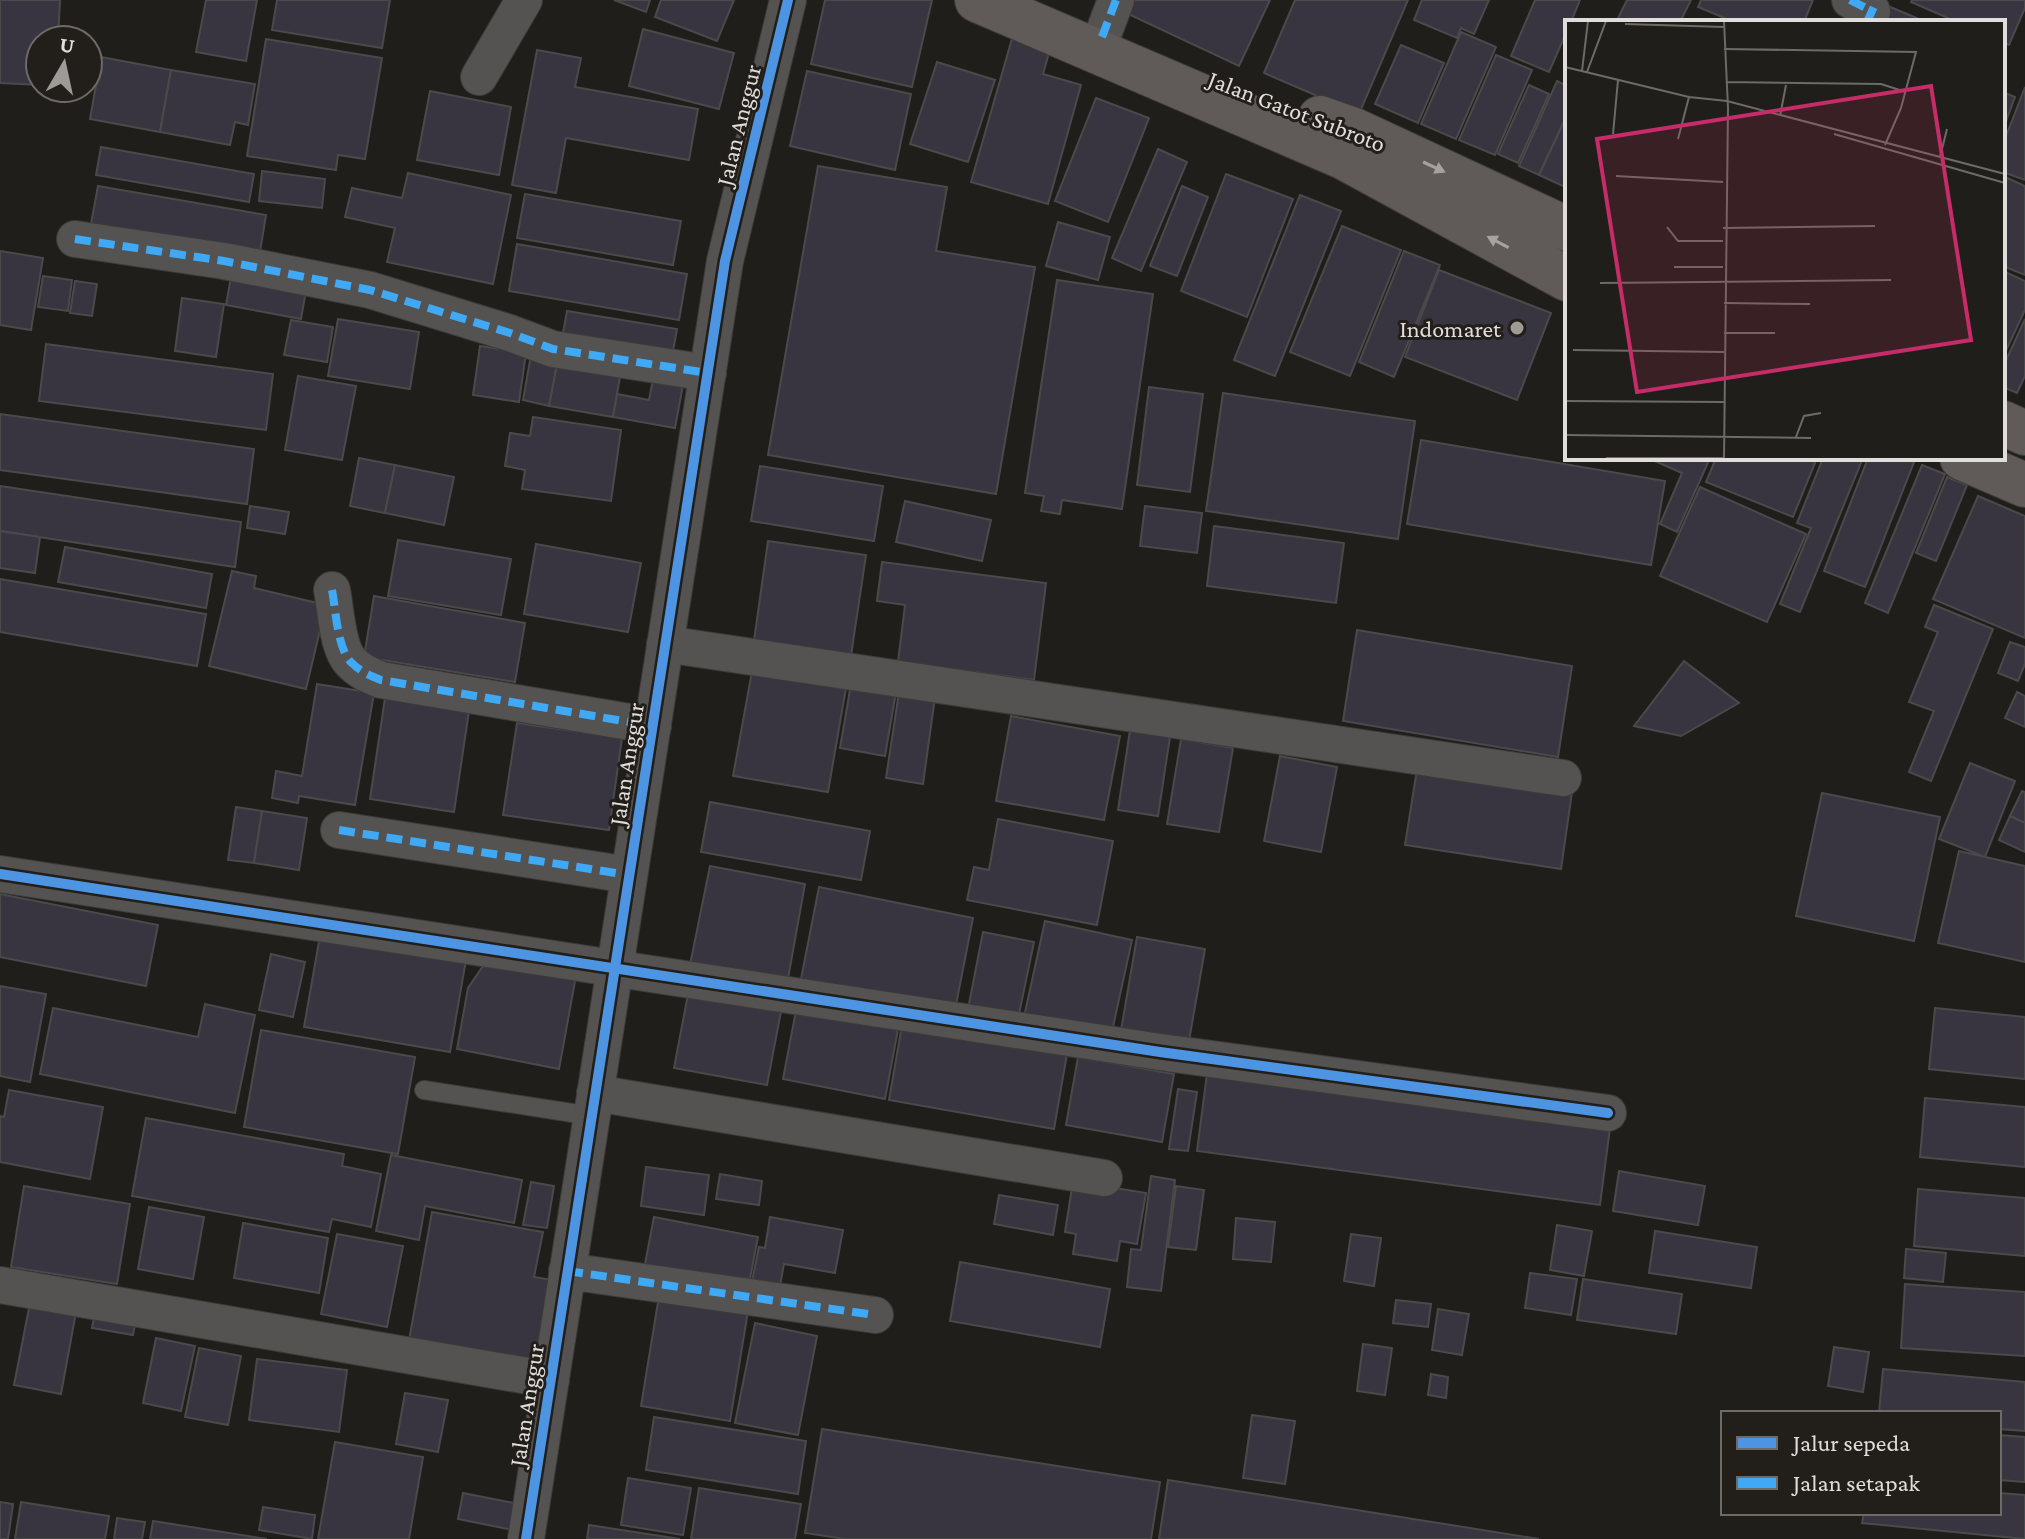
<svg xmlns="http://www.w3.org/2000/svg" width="2025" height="1539" font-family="'Crimson Pro',serif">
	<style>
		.building { fill: #383540; stroke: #4a4a4a; stroke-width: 2 }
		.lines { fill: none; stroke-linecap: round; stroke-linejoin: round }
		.service-casing { stroke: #3d3b38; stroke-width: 20 }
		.minor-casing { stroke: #3d3b38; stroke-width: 38 }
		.secondary-casing { stroke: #3d3b38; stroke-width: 46 }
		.service { stroke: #545351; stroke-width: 18 }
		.minor { stroke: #545351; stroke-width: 36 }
		.secondary { stroke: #605a59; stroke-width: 44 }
		.quiet { stroke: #3fa9f5; stroke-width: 8; stroke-dasharray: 16 8; stroke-linecap: butt }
		.cycleway-casing { stroke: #221e19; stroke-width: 15 }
		.cycleway { stroke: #4d94e3; stroke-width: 10 }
		.oneway { fill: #a6a2a0 }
		.poi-dot { fill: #9d9a97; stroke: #221e19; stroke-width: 3 }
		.labels { text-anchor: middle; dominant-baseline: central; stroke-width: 6; stroke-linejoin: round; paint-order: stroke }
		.street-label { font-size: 24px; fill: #e0ddda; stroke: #221e19 }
		.poi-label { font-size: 24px; fill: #e0ddda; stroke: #221e19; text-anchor: end }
		.inset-road { fill: none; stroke: #6d6a67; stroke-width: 2 }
		.view { fill: #c52c68; fill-opacity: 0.15; stroke: #c52c68; stroke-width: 4 }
		.inset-edge { fill: none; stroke: #e0ddda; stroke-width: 4 }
	</style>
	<rect width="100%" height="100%" fill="#201e1b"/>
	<g class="building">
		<path d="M0,0H60L58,40H40V85L0,83Z"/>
		<path d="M206,0H257L246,61L196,52Z"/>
		<path d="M277,0H390L382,48L272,30Z"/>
		<path d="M614,0H650L646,12Z"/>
		<path d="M661,0H734L717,41L655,17Z"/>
		<path d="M825,0H932L912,87L811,64Z"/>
		<path d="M1129,0H1270L1239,66L1124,12Z"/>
		<path d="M1295,0H1408L1359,114L1264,73Z"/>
		<path d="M1422,0H1489L1474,34L1461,28L1457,38L1414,20Z"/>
		<path d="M1535,0H1580L1571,22H1567V31L1549,72L1511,56Z"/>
		<path d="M1627,0H1691L1680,22H1616Z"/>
		<path d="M1701,0H1813L1804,22H1734L1698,7Z"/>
		<path d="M1912,0H2025V8L2009,45L2003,42V22H1957L1911,2Z"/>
		<path d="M1888,6L1926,22H1881Z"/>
		<path d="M643,29L734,53L719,109L629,86Z"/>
		<path d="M1461,32L1496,47L1456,139L1421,124Z"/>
		<path d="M1013,35L1051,46L1043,74L1081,85L1048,204L971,182Z"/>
		<path d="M266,39L382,58L365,159L338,155L336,170L247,156Z"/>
		<path d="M1401,45L1444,63L1418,123L1375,104Z"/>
		<path d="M537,50L581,58L575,87L698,109L689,160L566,138L556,193L512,185Z"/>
		<path d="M1496,55L1532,70L1495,155L1459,140Z"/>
		<path d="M101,57L171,70L160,132L90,119Z"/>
		<path d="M937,62L995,80L968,162L910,144Z"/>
		<path d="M171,70L255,84L248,125L235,122L230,145L160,132Z"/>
		<path d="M807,71L911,94L895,170L790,146Z"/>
		<path d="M1557,81L1567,86V115L1539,175L1519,166Z"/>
		<path d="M1529,85L1549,94L1518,163L1498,154Z"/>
		<path d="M2025,87V180L2003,172V144Z"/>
		<path d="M430,91L511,107L499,175L417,160Z"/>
		<path d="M2003,92L2015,97L2005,124L2003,123Z"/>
		<path d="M1096,98L1149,118L1108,222L1055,201Z"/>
		<path d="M1567,115V183L1565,187L1539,175Z"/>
		<path d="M101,147L254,174L249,202L96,175Z"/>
		<path d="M1158,149L1187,162L1141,271L1112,258Z"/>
		<path d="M818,166L947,187L936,251L1035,267L996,494L768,455Z"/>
		<path d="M262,171L325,179L322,208L259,201Z"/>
		<path d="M408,173L511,195L493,284L387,262L395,228L345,217L352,188L402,198Z"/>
		<path d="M1226,174L1293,199L1247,317L1181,291Z"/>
		<path d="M2003,176L2025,186V275L2003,266Z"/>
		<path d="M98,186L266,215L259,258L90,229Z"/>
		<path d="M1182,186L1208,197L1177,276L1150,266Z"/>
		<path d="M525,194L681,221L673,265L517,238Z"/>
		<path d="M1300,195L1341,211L1275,376L1234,360Z"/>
		<path d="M1058,222L1110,237L1098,280L1046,266Z"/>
		<path d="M1342,226L1401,250L1350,376L1290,352Z"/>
		<path d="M517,244L687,274L679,320L509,291Z"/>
		<path d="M0,251L43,258L31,330L0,325Z"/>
		<path d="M1404,251L1440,265L1394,377L1359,362Z"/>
		<path d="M233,266L308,279L301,319L226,305Z"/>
		<path d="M1439,270L1551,313L1517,400L1405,357Z"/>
		<path d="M2003,271L2025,281V310L2003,357Z"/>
		<path d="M43,276L72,280L68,311L38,307Z"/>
		<path d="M1057,280L1153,294L1122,509L1062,500L1060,514L1041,511L1044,496L1025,493Z"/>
		<path d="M75,281L97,284L92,316L70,313Z"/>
		<path d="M182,298L224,304L216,357L175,351Z"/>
		<path d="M567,311L677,329L671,362L561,344Z"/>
		<path d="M338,319L419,332L410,389L328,376Z"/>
		<path d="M2025,319V376L2017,393L2003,387V367Z"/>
		<path d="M291,320L333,327L327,362L284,355Z"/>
		<path d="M46,344L273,374L266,430L39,401Z"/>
		<path d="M480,346L526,353L519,402L473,395Z"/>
		<path d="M531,355L558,360L549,406L523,400Z"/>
		<path d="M558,360L621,371L613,417L549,406Z"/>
		<path d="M298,376L356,386L342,460L285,450Z"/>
		<path d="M653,379L683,385L675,428L613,417L617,394L649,400Z"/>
		<path d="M1149,387L1203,394L1190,492L1137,485Z"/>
		<path d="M1223,393L1415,421L1398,539L1206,511Z"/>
		<path d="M0,414L254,449L247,504L0,470Z"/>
		<path d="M533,417L621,430L611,501L522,489L525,470L505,466L510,433L530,436Z"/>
		<path d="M1421,440L1665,481L1651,565L1407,524Z"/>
		<path d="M359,458L395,465L385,513L350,506Z"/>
		<path d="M1648,458H1710L1677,532L1660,524L1682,473Z"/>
		<path d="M1716,458H1817L1793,517L1706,482Z"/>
		<path d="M1823,458H1863L1800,612L1780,604L1811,528L1797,523Z"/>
		<path d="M1868,458H1903L1914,462L1865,587L1824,571Z"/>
		<path d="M395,465L454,477L444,525L385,513Z"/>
		<path d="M1922,465L1945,474L1888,613L1865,603Z"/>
		<path d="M760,466L883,486L874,541L751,521Z"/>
		<path d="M1947,477L1967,485L1936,561L1916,553Z"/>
		<path d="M0,486L241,522L235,567L0,531Z"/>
		<path d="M1700,487L1806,534L1767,622L1660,576Z"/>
		<path d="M1978,496L2025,516V638L1933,599Z"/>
		<path d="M905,501L991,520L982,561L896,542Z"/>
		<path d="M250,506L289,512L285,534L247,528Z"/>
		<path d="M1145,506L1202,513L1197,553L1140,546Z"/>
		<path d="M1214,526L1344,543L1336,603L1207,586Z"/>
		<path d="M0,531L40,537L35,573L0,568Z"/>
		<path d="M398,540L511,559L501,615L388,596Z"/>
		<path d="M768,541L866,555L849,669L752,655Z"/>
		<path d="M536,544L641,563L628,632L524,614Z"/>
		<path d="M65,547L212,574L206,608L58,582Z"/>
		<path d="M882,562L1046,583L1034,680L898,662L905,605L877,601Z"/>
		<path d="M232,571L256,576L254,588L326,605L306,689L209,666Z"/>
		<path d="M0,579L206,614L197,666L0,632Z"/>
		<path d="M374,596L525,623L515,682L364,657Z"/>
		<path d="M1934,605L1993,629L1931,781L1909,772L1934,711L1909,702L1938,632L1925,627Z"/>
		<path d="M1357,630L1572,666L1558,757L1343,721Z"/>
		<path d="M2010,642L2025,647V664L2018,681L1998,673Z"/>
		<path d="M1684,661L1739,703L1681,736L1634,726Z"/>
		<path d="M753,666L847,682L828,792L733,776Z"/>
		<path d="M317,684L374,693L355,805L299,796L298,803L272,798L276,771L302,776Z"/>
		<path d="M851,684L896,692L885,756L840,748Z"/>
		<path d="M899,692L935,697L923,784L886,778Z"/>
		<path d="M2017,692L2025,696V727L2005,718Z"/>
		<path d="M385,698L469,711L454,812L370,799Z"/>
		<path d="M1011,716L1120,736L1104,820L996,801Z"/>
		<path d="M517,723L622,738L609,830L503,815Z"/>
		<path d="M1130,730L1170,737L1158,816L1118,810Z"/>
		<path d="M1181,739L1233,748L1219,832L1167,824Z"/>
		<path d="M1280,756L1337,767L1321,852L1264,841Z"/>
		<path d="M1970,763L2015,781L1985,857L1939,839Z"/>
		<path d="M1417,769L1572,792L1561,869L1405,845Z"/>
		<path d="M2022,791L2025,792V823L2010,816Z"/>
		<path d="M1822,793L1940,817L1914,941L1796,916Z"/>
		<path d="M710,802L870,831L861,880L701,852Z"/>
		<path d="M236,807L262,811L254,863L228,860Z"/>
		<path d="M262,811L307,818L299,870L254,863Z"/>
		<path d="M2010,816L2025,823V852L1999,840Z"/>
		<path d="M998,819L1113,841L1097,925L967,900L974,867L989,870Z"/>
		<path d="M1959,851L2025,866V962L1938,943Z"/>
		<path d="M710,866L805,884L787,984L690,965Z"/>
		<path d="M819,887L973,918L954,1015L800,984Z"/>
		<path d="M0,894L158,925L146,986L0,957Z"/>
		<path d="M1045,921L1132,940L1111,1036L1024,1017Z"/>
		<path d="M321,930L467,954L450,1052L304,1027Z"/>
		<path d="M983,932L1034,942L1018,1019L968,1009Z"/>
		<path d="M1137,937L1205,949L1189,1041L1121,1030Z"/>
		<path d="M271,954L305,962L293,1017L259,1010Z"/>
		<path d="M483,966L576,976L559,1069L457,1049L468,988Z"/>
		<path d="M0,986L46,994L30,1082L0,1076Z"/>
		<path d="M689,989L782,1006L767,1085L674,1068Z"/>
		<path d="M205,1004L255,1015L235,1113L40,1074L53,1008L198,1037Z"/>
		<path d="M797,1005L899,1024L885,1099L783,1079Z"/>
		<path d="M1935,1008L2025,1017V1079L1929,1069Z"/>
		<path d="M902,1025L1067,1054L1054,1129L889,1100Z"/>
		<path d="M261,1030L415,1057L398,1154L244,1127Z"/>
		<path d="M1078,1057L1174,1074L1162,1142L1066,1125Z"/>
		<path d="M1208,1066L1611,1120L1600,1205L1197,1151Z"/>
		<path d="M1178,1089L1197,1092L1188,1151L1169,1149Z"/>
		<path d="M9,1090L103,1107L90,1179L0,1162V1116L4,1117Z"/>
		<path d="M1925,1098L2025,1107V1167L1920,1157Z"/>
		<path d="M146,1118L344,1154L342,1166L381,1174L371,1227L332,1219L329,1232L132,1196Z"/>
		<path d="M391,1155L522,1180L514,1223L425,1206L419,1240L376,1231Z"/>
		<path d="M646,1167L709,1175L704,1215L641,1206Z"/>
		<path d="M1619,1171L1705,1186L1698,1225L1613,1211Z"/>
		<path d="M720,1174L762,1181L759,1205L716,1199Z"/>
		<path d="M1151,1176L1175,1180L1161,1291L1127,1287L1131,1249L1141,1250Z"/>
		<path d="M1073,1181L1146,1193L1137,1244L1120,1241L1117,1261L1073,1254L1076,1234L1065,1232Z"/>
		<path d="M531,1182L554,1186L547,1228L523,1225Z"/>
		<path d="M24,1186L130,1204L117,1284L11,1267Z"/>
		<path d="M1176,1186L1204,1190L1196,1250L1168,1247Z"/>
		<path d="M1918,1189L2025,1198V1256L1914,1246Z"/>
		<path d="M999,1195L1058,1205L1053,1235L994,1224Z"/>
		<path d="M149,1207L204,1217L193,1279L138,1269Z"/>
		<path d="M432,1212L543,1232L534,1277L558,1281L544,1363L408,1346Z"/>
		<path d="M654,1217L758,1237L748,1289L644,1269Z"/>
		<path d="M770,1217L843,1230L835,1273L784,1264L779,1291L751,1286L759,1247L765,1248Z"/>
		<path d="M1236,1218L1275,1222L1271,1262L1233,1259Z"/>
		<path d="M243,1223L328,1238L319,1293L234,1278Z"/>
		<path d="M1557,1225L1592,1231L1584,1276L1550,1270Z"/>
		<path d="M1655,1231L1757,1247L1751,1288L1649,1273Z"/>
		<path d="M337,1234L403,1246L387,1327L321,1314Z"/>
		<path d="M1351,1234L1381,1238L1374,1286L1344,1281Z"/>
		<path d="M1906,1249L1946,1253L1943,1282L1904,1278Z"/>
		<path d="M960,1262L1110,1289L1100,1347L950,1321Z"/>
		<path d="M1530,1273L1577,1279L1571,1315L1525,1308Z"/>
		<path d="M1583,1279L1682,1294L1676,1334L1577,1320Z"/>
		<path d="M1905,1284L2025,1292V1356L1901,1348Z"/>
		<path d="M659,1296L748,1311L730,1421L641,1406Z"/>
		<path d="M1396,1300L1431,1304L1428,1327L1393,1323Z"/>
		<path d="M30,1303L76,1312L61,1394L14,1385Z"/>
		<path d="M96,1306L137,1314L133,1335L92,1328Z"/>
		<path d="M1438,1309L1469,1314L1462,1355L1432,1350Z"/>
		<path d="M755,1323L817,1336L798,1435L735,1423Z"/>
		<path d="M156,1338L195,1346L181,1411L143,1403Z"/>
		<path d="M1363,1344L1392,1348L1385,1395L1357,1391Z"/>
		<path d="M1834,1347L1869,1352L1863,1392L1828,1386Z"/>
		<path d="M199,1348L241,1356L228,1425L185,1417Z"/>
		<path d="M257,1359L347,1370L339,1432L249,1420Z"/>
		<path d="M1883,1369L2025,1382V1431L1999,1429V1413H1879Z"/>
		<path d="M1431,1374L1448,1377L1446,1398L1428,1395Z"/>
		<path d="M405,1393L448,1400L438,1452L396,1444Z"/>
		<path d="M1252,1415L1295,1421L1285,1484L1243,1478Z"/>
		<path d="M654,1417L806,1441L798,1494L646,1470Z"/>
		<path d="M822,1429L1160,1482L1151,1539H845L805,1533Z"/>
		<path d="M1999,1435L2025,1437V1482L1999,1480Z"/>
		<path d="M335,1442L423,1457L409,1539H318Z"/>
		<path d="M628,1478L691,1488L683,1535L621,1525Z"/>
		<path d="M1168,1480L1539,1539H1159Z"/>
		<path d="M699,1488L801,1504L795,1539H691Z"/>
		<path d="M463,1493L524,1505L518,1531L458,1519Z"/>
		<path d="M1999,1493L2025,1495V1539L1862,1523L1864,1513H1999Z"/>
		<path d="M0,1502L13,1504L8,1539H0Z"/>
		<path d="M21,1502L109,1516L105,1539H15Z"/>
		<path d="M263,1507L315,1515L312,1539L259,1530Z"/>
		<path d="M117,1518L145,1522L142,1539H114Z"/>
		<path d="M153,1521L267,1539H150Z"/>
		<path d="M589,1525L680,1539H587Z"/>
	</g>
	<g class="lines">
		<defs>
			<path id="service" d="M424,1090L592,1116"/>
			<g id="minor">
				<path d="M1850,0L1872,11"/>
				<path d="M1102,37L1116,0"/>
				<path d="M479,77L524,0"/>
				<path d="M75,239L224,261L370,290L510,333L553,349L708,373"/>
				<path d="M332,590C336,610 337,651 353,664C361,672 371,676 381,680L653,726"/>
				<path d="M665,644L1563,778"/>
				<path d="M339,830L629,875"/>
				<path d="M0,874L1160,1052L1608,1113"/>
				<path d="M595,1093L1104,1178"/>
				<path d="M567,1271L875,1315"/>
				<path d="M0,1285L551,1380"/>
				<path d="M526,1539L725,261L788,0"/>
			</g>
			<g id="secondary">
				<path d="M977,0L1343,157L1567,279"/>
				<path d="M1320,118L1354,130L1567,229"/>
				<path d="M2003,423L2025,433"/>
				<path d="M1962,458L2025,485"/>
			</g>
		</defs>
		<use href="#service" class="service-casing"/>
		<use href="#minor" class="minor-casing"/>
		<use href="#secondary" class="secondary-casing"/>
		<use href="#service" class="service"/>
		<use href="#minor" class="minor"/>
		<use href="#secondary" class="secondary"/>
		<g class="quiet">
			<path d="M1850,0L1872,11"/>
			<path d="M1867,22L1877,0"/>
			<path d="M1102,37L1116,0"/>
			<path d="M75,239L224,261L370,290L510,333L553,349L708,373"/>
			<path d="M332,590C336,610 337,651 353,664C361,672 371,676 381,680L653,726"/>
			<path d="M339,830L629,875"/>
			<path d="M567,1271L875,1315"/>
		</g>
		<defs>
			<g id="cycleway">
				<path d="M0,874L1160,1052L1608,1113"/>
				<path d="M526,1539L725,261L788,0"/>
			</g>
		</defs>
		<use href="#cycleway" class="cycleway-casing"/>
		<use href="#cycleway" class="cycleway"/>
	</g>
	<defs><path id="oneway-solid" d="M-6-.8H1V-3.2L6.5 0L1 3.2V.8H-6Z" transform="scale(2)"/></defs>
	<g class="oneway">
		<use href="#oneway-solid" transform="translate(1434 167) rotate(25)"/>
		<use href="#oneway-solid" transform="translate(1498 242) rotate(-152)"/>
	</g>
	<circle class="poi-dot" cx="1517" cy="328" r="8"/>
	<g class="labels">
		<g class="street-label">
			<text transform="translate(1297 111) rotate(21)">Jalan Gatot Subroto</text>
			<text transform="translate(738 125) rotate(-76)">Jalan Anggur</text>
			<text transform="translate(626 764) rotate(-81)">Jalan Anggur</text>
			<text transform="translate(526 1405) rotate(-81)">Jalan Anggur</text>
		</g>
		<g class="poi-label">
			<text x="1501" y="328">Indomaret</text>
		</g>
	</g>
	<g transform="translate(1565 20)">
		<rect width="440" height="440" fill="#201e1b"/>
		<path class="inset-road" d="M159,1L163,88L159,439M60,4L159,7M159,29L351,32L336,88L320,125M0,47L124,77L162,81L440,154M17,51L23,1M22,52L41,1M161,62L316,64L341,72M215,96L221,65M48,114L53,60M269,114L440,163M113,119L124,77M375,137L382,109M51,156L158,162M102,207L113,221H158M158,208L310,206M109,247H158M35,263L326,260M159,283L245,284M159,313H210M8,330L159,332M0,381L159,382M0,415L246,418M231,417L239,396L256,393M41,438H159"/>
		<path class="view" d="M366,66L406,320L72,372L32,119Z"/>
		<rect width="440" height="440" class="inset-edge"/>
	</g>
	<rect x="1721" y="1411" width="280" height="104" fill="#221e19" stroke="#6e6a66" stroke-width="2"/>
	<rect x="1737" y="1437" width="40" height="12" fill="#4d94e3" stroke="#6e6a66" stroke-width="2"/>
	<text x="1793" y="1451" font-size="24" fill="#e0ddda">Jalur sepeda</text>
	<rect x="1737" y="1477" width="40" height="12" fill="#3fa9f5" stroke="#6e6a66" stroke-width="2"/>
	<text x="1793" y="1491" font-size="24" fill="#e0ddda">Jalan setapak</text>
	<g transform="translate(64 64) rotate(9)"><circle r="38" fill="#221e19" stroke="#6e6a66" stroke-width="2"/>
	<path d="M0-6L14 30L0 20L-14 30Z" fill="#9d9a97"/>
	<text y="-12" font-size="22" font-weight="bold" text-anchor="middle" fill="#e0ddda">U</text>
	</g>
</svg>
